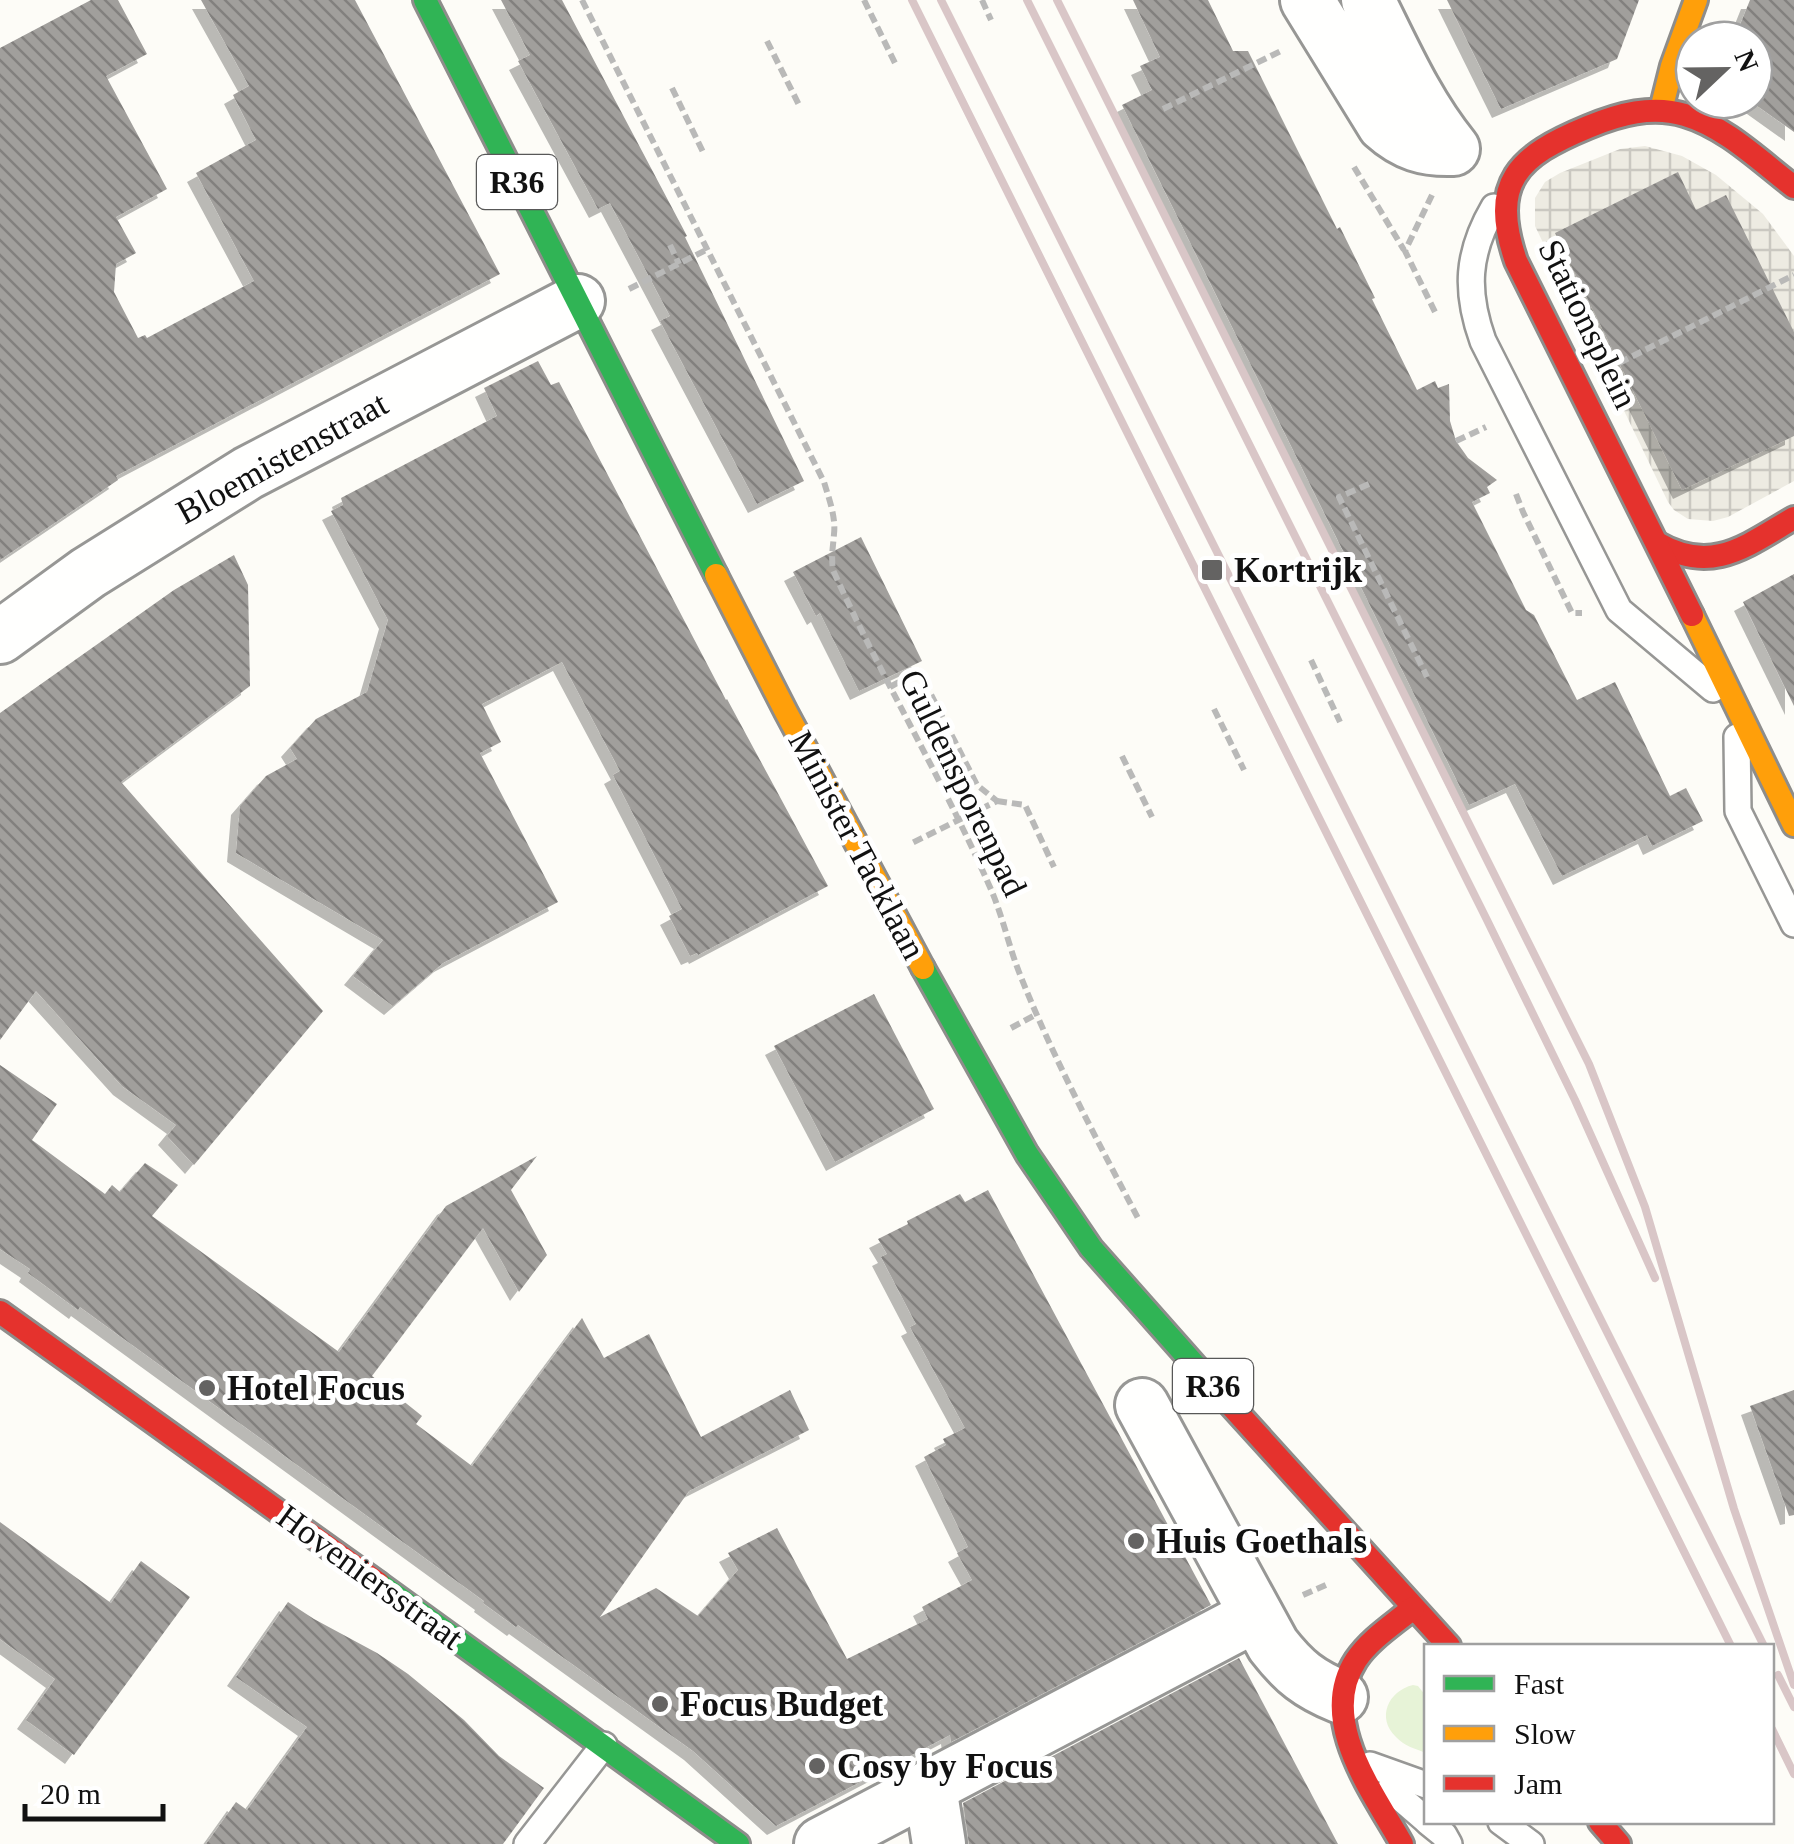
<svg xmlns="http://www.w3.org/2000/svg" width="1794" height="1844" font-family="Georgia,serif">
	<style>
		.grass { fill: #e7f3d7 }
		.plaza { fill: url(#plaza-grid) }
		.building { fill: url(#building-back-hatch); filter: url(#shadow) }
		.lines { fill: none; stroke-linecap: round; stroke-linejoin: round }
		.lane-casing { stroke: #979795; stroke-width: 30 }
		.street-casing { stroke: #979795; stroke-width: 58 }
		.fast-casing { stroke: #8e8d8b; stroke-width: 28 }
		.slow-casing { stroke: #8e8d8b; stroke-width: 28 }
		.jam-casing { stroke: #8e8d8b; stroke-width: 28 }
		.path { stroke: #b9b9b8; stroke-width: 6; stroke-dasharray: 10 5; stroke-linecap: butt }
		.lane { stroke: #fffffe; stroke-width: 25 }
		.street { stroke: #fffffe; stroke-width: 52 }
		.fast { stroke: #30b455; stroke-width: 22 }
		.slow { stroke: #ff9f0a; stroke-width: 22 }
		.jam { stroke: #e5322d; stroke-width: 22 }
		.rail { stroke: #d9c6c7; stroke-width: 8 }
		.poi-dot { fill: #646362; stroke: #fff; stroke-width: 4 }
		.labels { text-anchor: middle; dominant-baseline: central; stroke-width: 10; stroke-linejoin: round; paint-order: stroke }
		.shield { fill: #fff; stroke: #585858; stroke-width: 2.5 }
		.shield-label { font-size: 32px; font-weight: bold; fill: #111 }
		.street-label { font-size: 35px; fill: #111; stroke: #fff }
		.poi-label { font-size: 35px; font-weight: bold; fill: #111; stroke: #fff; text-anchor: start }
	</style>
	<defs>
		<pattern id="plaza-grid" width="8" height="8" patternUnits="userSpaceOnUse" patternTransform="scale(2.5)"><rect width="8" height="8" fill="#edebe2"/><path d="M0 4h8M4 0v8" fill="none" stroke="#cac8c1"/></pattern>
		<pattern id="building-back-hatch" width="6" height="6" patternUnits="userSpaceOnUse" patternTransform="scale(2.5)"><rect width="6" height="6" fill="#a19f9c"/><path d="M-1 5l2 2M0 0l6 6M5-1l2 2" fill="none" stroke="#82807e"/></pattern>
		<filter id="shadow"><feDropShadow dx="-9" dy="9" stdDeviation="0" flood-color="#0004"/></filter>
	</defs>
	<rect width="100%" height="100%" fill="#fdfcf7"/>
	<path class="grass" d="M1413,1685L1418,1686L1426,1696V1753C1416,1749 1404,1746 1396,1737C1376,1718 1388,1691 1413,1685Z"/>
	<path class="plaza" d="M1645,146L1682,156L1716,175L1763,214L1794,256V481L1728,517L1713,521L1688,519L1674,510L1668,502L1535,226V198L1545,182L1560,173L1620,149Z"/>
	<g class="building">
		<path d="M91,0H118L147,54L106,76L167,189L116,217L136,253L116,264L114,292L138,338L145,335L147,338L254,281L196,173L256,140L233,95L249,86L201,0H355L500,274L116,476L118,480L0,560V48Z"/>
		<path d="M501,0H562L687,236L685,237L804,481L757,504L660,321L670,316L610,203L598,209L518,61L530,55Z"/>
		<path d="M1133,0H1208L1233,51H1248L1337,229L1340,227L1375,298L1372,299L1417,390L1435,381L1438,388L1449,384L1450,421L1456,441L1468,458L1497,480L1487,487L1490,493L1472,502L1526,610L1534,615L1577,700L1615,682L1670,796L1686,788L1703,821L1652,846L1647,835L1562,876L1515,784L1469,805L1122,105L1152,90L1140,66L1160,57Z"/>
		<path d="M1447,0H1639L1617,59L1501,109Z"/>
		<path d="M1750,0H1794V132L1749,100H1754V40H1734Z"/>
		<path d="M1678,172L1696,210L1726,195L1794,332V436L1682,490L1555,233Z"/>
		<path d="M538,361L551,385L559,382L726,700L727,699L828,886L698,955L697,953L690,956L669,916L682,909L613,775L620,771L562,662L482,704L501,742L480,753L558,902L443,963L393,1006L353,976L383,940L236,853L240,806L266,776L297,759L290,748L316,719L367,692L388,620L331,511L343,505L341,498L497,416L484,388Z"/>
		<path d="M861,537L922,661L859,691L820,613L816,616L793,572Z"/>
		<path d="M234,555L248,585L250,686L121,782L323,1011L194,1165L167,1136L176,1125L122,1086L36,991L0,1040V713L174,590Z"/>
		<path d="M1794,574V706L1743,602Z"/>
		<path d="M874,994L934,1109L835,1162L774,1046Z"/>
		<path d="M0,1065L57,1104L32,1140L105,1194L112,1185L120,1192L145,1163L178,1185L152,1216L339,1352L446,1206L537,1156L511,1190L547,1255L519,1292L483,1228L372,1376L422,1416L416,1424L472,1466L582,1318L604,1358L649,1334L701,1437L790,1390L809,1430L689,1491L600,1617L656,1588L698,1616L738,1570L728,1553L777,1528L847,1659L928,1619L922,1607L972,1580L957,1553L968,1547L924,1457L946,1445L943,1439L965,1428L910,1327L916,1324L881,1257L887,1254L878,1239L908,1224L907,1221L960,1194L965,1202L988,1190L1211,1605L951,1742L950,1735L776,1826L693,1751L518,1625L516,1627L483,1603L484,1601L80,1307L78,1310L28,1273L30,1269L0,1249Z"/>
		<path d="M1794,1390V1515L1789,1516L1750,1406Z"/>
		<path d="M0,1522L111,1603L141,1561L190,1597L74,1755L26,1720L55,1679L0,1639Z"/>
		<path d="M288,1602L314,1619L377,1653L408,1674L464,1720L499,1756L544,1788L503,1844H206L236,1802L247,1810L307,1727L236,1677Z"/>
		<path d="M1239,1658L1338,1844H969L963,1803Z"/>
	</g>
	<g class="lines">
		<defs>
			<g id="lane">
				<path d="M1494,207C1467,253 1465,291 1483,341L1619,610L1713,689"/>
				<path d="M1737,737L1738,811L1794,924"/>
				<path d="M1370,1765L1426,1785"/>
				<path d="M1390,1789L1426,1820"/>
				<path d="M1428,1822L1444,1835L1449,1844"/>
				<path d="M1501,1822L1531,1844"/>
				<path d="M527,1844L604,1745"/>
			</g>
			<g id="street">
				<path d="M1307,0L1384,125C1405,144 1425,150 1453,149C1417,105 1394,52 1368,0"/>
				<path d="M0,637L88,573L248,473L578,301"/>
				<path d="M1142,1405L1273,1645C1294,1672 1309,1684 1341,1697"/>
				<path d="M930,1787L939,1844"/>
				<path d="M821,1844L1256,1615"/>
			</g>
			<g id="fast">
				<path d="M425,0L716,575"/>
				<path d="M923,968L1027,1154L1091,1248L1207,1379"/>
				<path d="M378,1583L738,1844"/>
			</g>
			<g id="slow">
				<path d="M1661,110L1672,66L1696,0"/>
				<path d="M716,575L786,712L923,968"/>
				<path d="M1692,615L1794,825"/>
			</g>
			<g id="jam">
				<path d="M1657,543C1712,575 1746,546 1794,518"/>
				<path d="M1692,615L1516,261C1489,182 1518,156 1588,127C1619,114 1652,105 1685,115C1726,127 1761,162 1794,187"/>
				<path d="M0,1312L378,1583"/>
				<path d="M1207,1379L1449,1646"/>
				<path d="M1600,1822L1619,1844"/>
				<path d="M1402,1844C1373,1792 1317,1720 1356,1660C1370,1639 1394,1624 1413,1608"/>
			</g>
		</defs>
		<use href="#lane" class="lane-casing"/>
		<use href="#street" class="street-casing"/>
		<use href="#fast" class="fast-casing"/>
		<use href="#slow" class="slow-casing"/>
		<use href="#jam" class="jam-casing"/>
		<g class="path">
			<path d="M582,0L824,482C829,499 836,517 834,534C833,548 831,555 833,570C881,677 942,778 989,885C1002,913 1008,944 1019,972C1052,1056 1097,1140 1139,1220"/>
			<path d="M864,0L895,63"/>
			<path d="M982,0L991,20"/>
			<path d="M767,41L800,107"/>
			<path d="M672,88L703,152"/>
			<path d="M1163,109L1283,50"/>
			<path d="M1354,167L1404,250"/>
			<path d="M1432,195L1405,251L1436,314"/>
			<path d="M670,245L679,264"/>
			<path d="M629,289L706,250"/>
			<path d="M1619,363L1794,275"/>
			<path d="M1456,441L1486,427"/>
			<path d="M1369,484L1339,497L1427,677"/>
			<path d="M1516,494L1523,512L1572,613H1582"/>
			<path d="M1311,660L1340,722"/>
			<path d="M890,687L919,671L977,785L997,801L912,843"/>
			<path d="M1214,709L1244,770"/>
			<path d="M1122,756L1152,817"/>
			<path d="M997,801L1025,805L1054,867"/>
			<path d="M1011,1028L1037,1014"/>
			<path d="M1303,1595L1328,1584"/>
		</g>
		<use href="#lane" class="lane"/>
		<use href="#street" class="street"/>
		<use href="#fast" class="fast"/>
		<use href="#slow" class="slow"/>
		<use href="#jam" class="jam"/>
		<g class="rail">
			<path d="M912,0L1731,1646"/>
			<path d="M941,0L1764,1646"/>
			<path d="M1027,0L1486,918L1575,1100L1655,1278"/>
			<path d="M1057,0L1589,1064L1645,1207L1734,1509L1794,1685"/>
			<path d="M1778,1675L1794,1707"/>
			<path d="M1772,1729L1794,1774"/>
		</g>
	</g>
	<g class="poi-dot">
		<rect x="1200" y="558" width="24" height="24" rx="5"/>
		<circle cx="207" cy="1388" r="10"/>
		<circle cx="1136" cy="1541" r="10"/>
		<circle cx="660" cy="1704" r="10"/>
		<circle cx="817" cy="1766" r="10"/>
	</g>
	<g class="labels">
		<g class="shield">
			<rect x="477" y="155" width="80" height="54" rx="8"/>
			<rect x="1173" y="1359" width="80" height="54" rx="8"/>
		</g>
		<g class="shield-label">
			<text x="517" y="182">R36</text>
			<text x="1213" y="1386">R36</text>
		</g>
		<g class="street-label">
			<text transform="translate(1588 324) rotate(64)">Stationsplein</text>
			<text transform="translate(282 458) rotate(-29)">Bloemistenstraat</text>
			<text transform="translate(963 783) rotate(64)">Guldensporenpad</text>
			<text transform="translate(857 845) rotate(62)">Minister Tacklaan</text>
			<text transform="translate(370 1577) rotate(36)">Hoveniersstraat</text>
		</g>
		<g class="poi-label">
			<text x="1234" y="570">Kortrijk</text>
			<text x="227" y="1388">Hotel Focus</text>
			<text x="1156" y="1541">Huis Goethals</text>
			<text x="680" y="1704">Focus Budget</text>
			<text x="837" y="1766">Cosy by Focus</text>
		</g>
	</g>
	<rect x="1424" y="1644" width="350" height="180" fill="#ffffff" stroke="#a0a0a0" stroke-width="2.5"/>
	<rect x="1444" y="1676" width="50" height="15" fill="#30b455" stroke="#a0a0a0" stroke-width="2.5"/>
	<text x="1514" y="1694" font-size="30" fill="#111111">Fast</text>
	<rect x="1444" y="1726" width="50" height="15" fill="#ff9f0a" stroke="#a0a0a0" stroke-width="2.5"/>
	<text x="1514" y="1744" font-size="30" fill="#111111">Slow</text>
	<rect x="1444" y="1776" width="50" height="15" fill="#e5322d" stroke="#a0a0a0" stroke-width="2.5"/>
	<text x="1514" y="1794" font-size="30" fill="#111111">Jam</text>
	<g transform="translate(1724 70) rotate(68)"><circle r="48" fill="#ffffff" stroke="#a0a0a0" stroke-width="2.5"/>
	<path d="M0-8L18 38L0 25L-18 38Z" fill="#646362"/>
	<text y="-15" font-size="28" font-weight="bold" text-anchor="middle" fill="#111111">N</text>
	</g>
	<path d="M25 1804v15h138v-15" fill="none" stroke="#111111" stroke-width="5"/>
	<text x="40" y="1804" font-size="30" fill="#111111" stroke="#ffffff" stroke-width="8" paint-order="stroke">20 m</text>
</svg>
